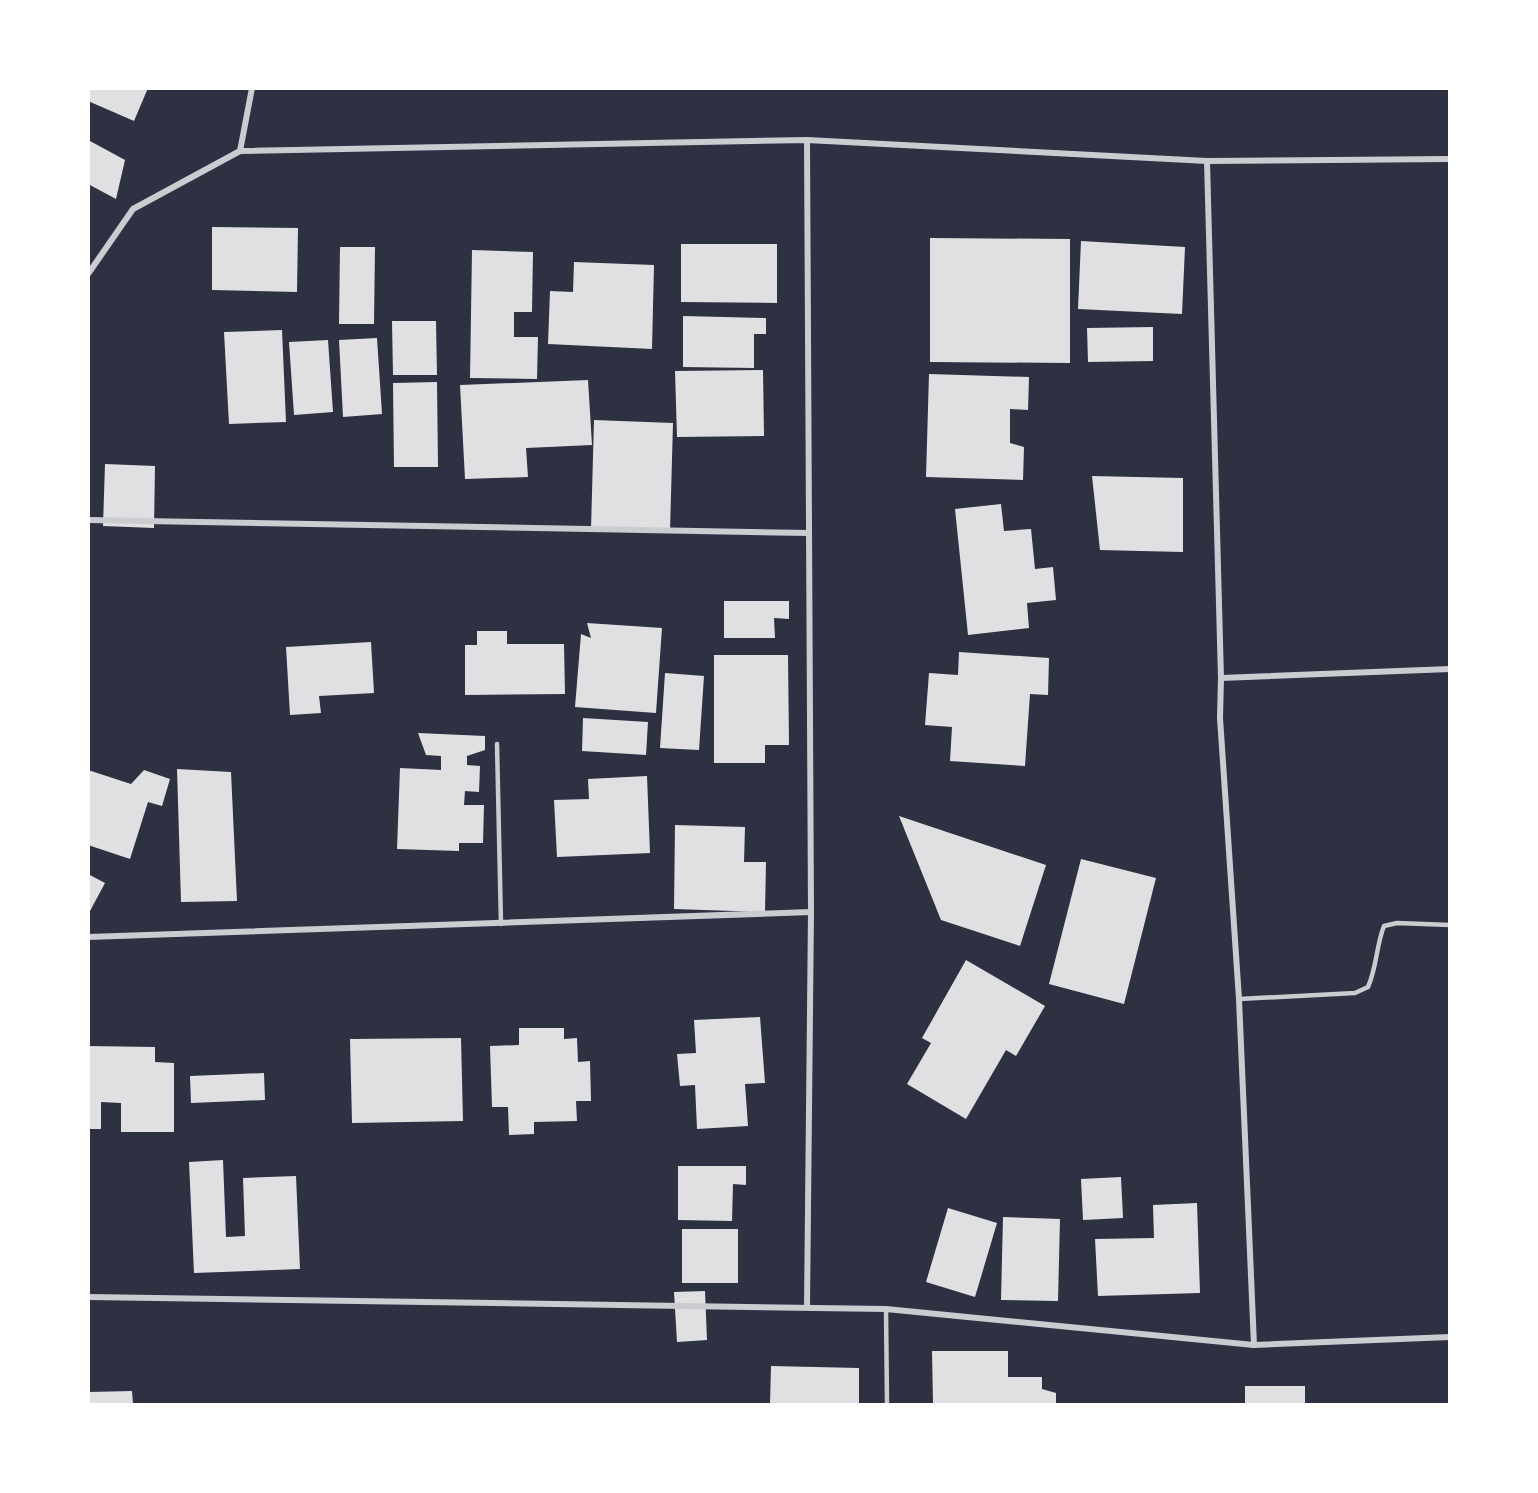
<svg xmlns="http://www.w3.org/2000/svg" width="1538" height="1493" font-family="'Sofia Sans Condensed',sans-serif">
	<style>
		.building { fill: #e0e0e3 }
		.lines { fill: none; stroke-linecap: round; stroke-linejoin: round }
		.service { stroke: #caccd0; stroke-width: 4.5 }
		.minor { stroke: #caccd0; stroke-width: 6 }
	</style>
	<rect width="100%" height="100%" fill="#2d3142"/>
	<g class="building">
		<path d="M90,88H148L134,121L88,101Z"/>
		<path d="M90,141L125,160L116,199L88,184V145Z"/>
		<path d="M212,227L298,228L297,292L212,290Z"/>
		<path d="M930,238L1070,239V363L930,362Z"/>
		<path d="M1081,241L1185,247L1182,314L1078,309Z"/>
		<path d="M681,244H777V303L681,302Z"/>
		<path d="M340,247H375L374,324H339Z"/>
		<path d="M472,250L533,252L532,312H514V337H538L537,379L470,378Z"/>
		<path d="M574,262L654,265L652,349L548,344L550,291L573,292Z"/>
		<path d="M683,316L766,318V334H754V368L683,367Z"/>
		<path d="M392,321H436L437,375H393Z"/>
		<path d="M1153,327V361L1088,362L1087,328Z"/>
		<path d="M282,330L286,422L229,424L224,332Z"/>
		<path d="M377,338L382,414L343,417L339,340Z"/>
		<path d="M328,340L333,412L294,415L289,342Z"/>
		<path d="M763,370L764,436L677,437L675,371Z"/>
		<path d="M929,374L1029,377L1028,410L1010,409V443L1024,447L1023,480L926,477Z"/>
		<path d="M588,380L592,445L526,448L528,477L465,479L460,385Z"/>
		<path d="M437,382L438,467H394L393,383Z"/>
		<path d="M594,420L673,423L670,531L591,529Z"/>
		<path d="M105,464L155,466L154,528L103,526Z"/>
		<path d="M1092,476L1183,478V552L1100,550Z"/>
		<path d="M1001,504L1004,531L1031,529L1035,569L1053,567L1056,600L1027,603L1029,628L968,635L955,509Z"/>
		<path d="M724,601H789V619L774,618L775,638H724Z"/>
		<path d="M587,623L662,628L656,713L575,707L581,634L591,638Z"/>
		<path d="M477,631H507V644H564L565,694L465,695V645H477Z"/>
		<path d="M371,642L374,693L319,696L321,713L290,715L286,647Z"/>
		<path d="M959,652L1049,658L1048,695L1030,694L1025,766L950,761L952,727L925,725L929,673L958,675Z"/>
		<path d="M714,655H788L789,745H765V763H714Z"/>
		<path d="M665,673L704,676L699,750L660,748Z"/>
		<path d="M583,718L648,722L646,755L582,751Z"/>
		<path d="M418,733L485,736V750L467,756V765L480,766L479,792L465,791L464,805H484L483,843H459V851L397,849L400,768L441,770V756L426,755Z"/>
		<path d="M177,769L231,772L237,901L181,902Z"/>
		<path d="M88,770L131,784L144,770L170,779L162,806L148,802L130,859L88,845Z"/>
		<path d="M647,776L650,853L557,857L554,800L589,799L588,779Z"/>
		<path d="M899,816L1046,865L1020,946L941,920Z"/>
		<path d="M675,825L745,827L744,862H766L765,912L674,909Z"/>
		<path d="M1081,859L1156,878L1124,1004L1049,984Z"/>
		<path d="M88,874L105,883L90,911L88,910Z"/>
		<path d="M966,960L1045,1006L1016,1056L1006,1050L966,1119L907,1084L931,1043L922,1038Z"/>
		<path d="M760,1017L765,1083L745,1084L748,1126L697,1129L695,1085L680,1086L677,1054L696,1053L694,1020Z"/>
		<path d="M519,1028H564V1039L577,1038L578,1062L590,1061L591,1101H576L577,1121L534,1122V1134L509,1135L508,1107H492L490,1046L519,1045Z"/>
		<path d="M461,1038L463,1121L352,1123L350,1039Z"/>
		<path d="M88,1046L155,1047V1062L174,1063V1132H121V1103L101,1102V1129H88Z"/>
		<path d="M264,1073L265,1100L191,1103L190,1076Z"/>
		<path d="M223,1160L226,1237L245,1236L243,1178L296,1176L300,1269L194,1273L189,1162Z"/>
		<path d="M678,1166H746V1185L733,1184L732,1221L678,1220Z"/>
		<path d="M1121,1177L1123,1218L1083,1220L1081,1179Z"/>
		<path d="M1197,1203L1200,1293L1098,1296L1095,1239L1154,1238L1153,1205Z"/>
		<path d="M948,1208L997,1223L975,1297L926,1282Z"/>
		<path d="M1003,1217L1060,1219L1058,1301L1001,1300Z"/>
		<rect x="682" y="1229" width="56" height="54"/>
		<path d="M705,1291L707,1340L677,1342L674,1292Z"/>
		<path d="M932,1351H1008V1377H1042V1389L1056,1393V1404H933Z"/>
		<path d="M771,1366L859,1368V1404H770Z"/>
		<rect x="1245" y="1386" width="60" height="18"/>
		<path d="M132,1391L133,1404H88V1392Z"/>
	</g>
	<g class="lines">
		<g class="service">
			<path d="M497,744L501,924"/>
			<path d="M1239,999L1355,993L1368,987C1377,967 1376,946 1384,926L1397,923L1450,925"/>
			<path d="M886,1309L887,1404"/>
		</g>
		<g class="minor">
			<path d="M807,140L811,912L807,1307"/>
			<path d="M240,151L252,88"/>
			<path d="M1207,161L1221,678L1220,718L1239,999L1254,1345"/>
			<path d="M88,274L133,209L240,151L807,140L1207,161L1450,159"/>
			<path d="M88,520L808,533"/>
			<path d="M1221,678L1450,669"/>
			<path d="M88,937L811,912"/>
			<path d="M88,1297L886,1309L1254,1345L1450,1337"/>
		</g>
	</g>
	<rect width="1538" height="1493" fill="none" stroke="#ffffff" stroke-width="180"/>
</svg>
